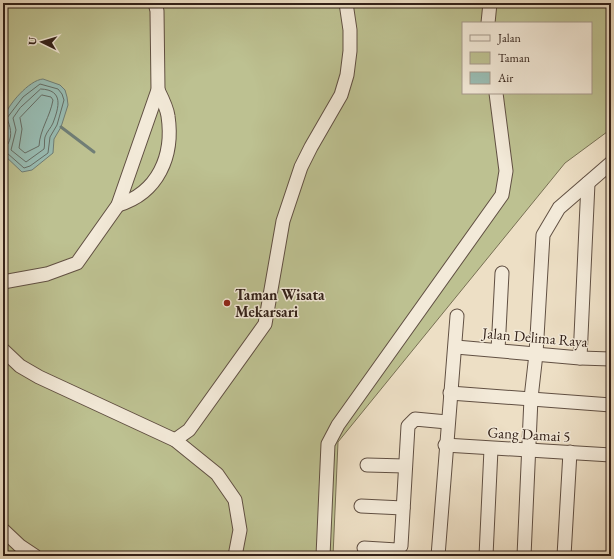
<svg xmlns="http://www.w3.org/2000/svg" width="614" height="559" font-family="'EB Garamond',serif">
	<style>
		.green { fill: #bdc191; stroke: #787054; fill-rule: evenodd }
		.water { fill: #99bdb4; stroke: #707e76 }
		.lines { fill: none; stroke-linecap: round; stroke-linejoin: round }
		.shore { stroke: #666e66; stroke-width: 1 }
		.stream { stroke: #707e76; stroke-width: 3 }
		.minor-casing { stroke: #615043; stroke-width: 15 }
		.minor { stroke: #f3ead9; stroke-width: 13 }
		.poi-dot { fill: #8f2418; stroke: #f3ead9; stroke-width: 1.5 }
		.labels { text-anchor: middle; dominant-baseline: central; stroke-width: 3; stroke-linejoin: round; paint-order: stroke }
		.poi-label { font-size: 15px; font-weight: bold; fill: #322018; stroke: #f3ead9; text-anchor: start }
		.street-label { font-size: 15px; fill: #322018; stroke: #f3ead9 }
	</style>
	<rect width="100%" height="100%" fill="#eddfc5"/>
	<filter id="stains"><feTurbulence type="fractalNoise" baseFrequency=".005" numOctaves="4"/><feColorMatrix values="0 0 0 0 .2 0 0 0 0 .09 0 0 0 0 .02 0 0 0 .5 -.17"/></filter>
	<radialGradient id="worn" r=".72"><stop offset=".6" stop-color="#630" stop-opacity="0"/><stop offset="1" stop-color="#630" stop-opacity=".3"/></radialGradient>
	<path class="green" d="M3,3H611V129L565,163L338,442L333,556H3ZM463,23H591V93H463Z"/>
	<path class="water" d="M43,79L60,85L65,90L67,97L68,105L61,127L54,139L53,153L32,170L22,172L3,154L7,129L4,117C8,105 29,80 43,79Z"/>
	<g class="lines">
		<g class="shore">
			<path d="M41,89C64,90 59,107 53,123C51,128 47,131 45,137C44,141 45,145 44,149L26,162L11,150L16,130L13,118L20,108Z"/>
			<path d="M42,95L51,97L53,100C50,117 40,129 39,146L25,153L19,148L22,129L20,118Z"/>
			<path d="M3,146L8,144C13,134 10,127 7,118L23,97L40,84L58,89L62,94L64,100L57,125L50,137L48,153L30,166L24,168L7,153L3,152"/>
		</g>
		<path class="stream" d="M61,127L94,152"/>
		<defs>
			<g id="minor">
				<path d="M488,23L490,3"/>
				<path d="M118,205C158,193 174,156 168,116C167,108 162,98 158,90"/>
				<path d="M3,282L47,274L77,263L118,205L158,90L157,11L155,3"/>
				<path d="M456,347L580,358L611,359"/>
				<path d="M3,350L20,366L39,377L175,440L217,474L235,500L240,530L235,556"/>
				<path d="M498,350L502,273"/>
				<path d="M580,358L588,183"/>
				<path d="M450,393L611,405"/>
				<path d="M175,440L189,430L265,324L283,221L301,167L311,147L341,95L347,75L350,51V30L346,3"/>
				<path d="M445,445L611,455"/>
				<path d="M367,465L405,466"/>
				<path d="M361,506L403,508"/>
				<path d="M3,530L20,546L35,556"/>
				<path d="M364,548L397,550L401,546L408,426L415,419L447,422"/>
				<path d="M323,556L328,444L338,425L502,195L506,171L496,93"/>
				<path d="M438,556L457,316"/>
				<path d="M486,556L491,449"/>
				<path d="M524,556L531,398L536,354L543,235L559,208L611,163"/>
				<path d="M564,556L570,452"/>
			</g>
		</defs>
		<use href="#minor" class="minor-casing"/>
		<use href="#minor" class="minor"/>
	</g>
	<circle class="poi-dot" cx="227" cy="303" r="4"/>
	<g class="labels">
		<g class="poi-label">
			<text x="235" y="294">Taman Wisata<tspan x="235" dy="17">Mekarsari</tspan></text>
		</g>
		<g class="street-label">
			<text transform="translate(535 337) rotate(5)">Jalan Delima Raya</text>
			<text transform="translate(529 434) rotate(3)">Gang Damai 5</text>
		</g>
	</g>
	<rect width="614" height="559" fill="none" stroke="#eddfc5" stroke-width="16"/>
	<rect x="4" y="4" width="606" height="551" fill="none" stroke="#322018" stroke-width="2"/>
	<rect x="8" y="8" width="598" height="543" fill="none" stroke="#322018"/>
	<rect x="462" y="22" width="130" height="72" fill="#f3ead9" stroke="#a6998c"/>
	<rect x="470" y="35" width="20" height="6" fill="#f3ead9" stroke="#a6998c"/>
	<text x="498" y="42" font-size="12" fill="#322018">Jalan</text>
	<rect x="470" y="52" width="20" height="12" fill="#bdc191" stroke="#a6998c"/>
	<text x="498" y="62" font-size="12" fill="#322018">Taman</text>
	<rect x="470" y="72" width="20" height="12" fill="#99bdb4" stroke="#a6998c"/>
	<text x="498" y="82" font-size="12" fill="#322018">Air</text>
	<g transform="translate(42 42) rotate(275)" stroke="#f3ead9" stroke-width="3" paint-order="stroke">
	<path d="M0-3L7 15L0 10L-7 15Z" fill="#322018"/>
	<text y="-6" font-size="11" font-weight="bold" text-anchor="middle" fill="#322018">U</text>
	</g>
	<rect width="100%" height="100%" filter="url(#stains)"/>
	<rect width="100%" height="100%" fill="url(#worn)"/>
</svg>
